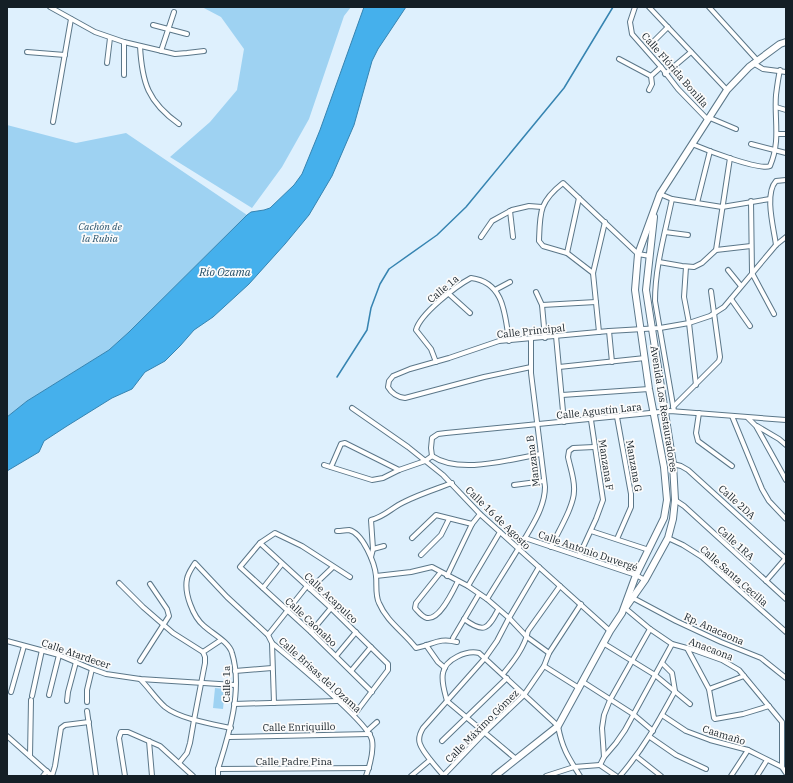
<svg xmlns="http://www.w3.org/2000/svg" width="793" height="783" font-family="'IBM Plex Serif',serif">
	<style>
		.green { fill: #9ed2f2 }
		.water { fill: #45b0ec; stroke: #3684b1 }
		.lines { fill: none; stroke-linecap: round; stroke-linejoin: round }
		.stream { stroke: #3684b1; stroke-width: 1.5 }
		.street-casing { stroke: #5b7789; stroke-width: 6 }
		.secondary-casing { stroke: #5b7789; stroke-width: 8 }
		.street { stroke: #fff; stroke-width: 4 }
		.secondary { stroke: #fff; stroke-width: 6 }
		.labels { text-anchor: middle; dominant-baseline: central; stroke-width: 3.5; stroke-linejoin: round; paint-order: stroke }
		.street-label { font-size: 10px; fill: #141f26; stroke: #fbfbfb }
		.park-label { font-size: 10px; font-style: italic; fill: #27526b; stroke: #fbfbfb }
		.water-label { font-size: 11px; font-style: italic; fill: #214c65; stroke: #fbfbfb }
	</style>
	<rect width="100%" height="100%" fill="#def0fd"/>
	<g class="green">
		<path d="M202,7H351L344,16L309,119L282,167L252,208L170,157L210,122L237,90L244,49L221,17Z"/>
		<path d="M7,125L76,143L126,133L247,215L129,332L109,350L27,401L7,417Z"/>
		<path d="M215,688L225,689L223,709L213,708Z"/>
	</g>
	<path class="water" d="M364,7H406L378,49L372,61L354,125L332,176L309,215L285,244L249,284L213,317L194,330L180,346L165,361L145,372L132,389L112,398L67,426L44,441L39,452L7,471V417L27,401L109,350L129,332L247,215L251,212L264,210L270,208L294,185L302,174L320,130Z"/>
	<g class="lines">
		<path class="stream" d="M337,377L367,330L371,308L380,284L389,269L437,235L466,207L564,88L613,7"/>
		<defs>
			<g id="street">
				<path d="M50,7L95,32L124,42L175,54L187,53L204,51"/>
				<path d="M635,7L630,22L632,34L661,67L678,89L708,120"/>
				<path d="M649,7L727,90"/>
				<path d="M709,7L757,60"/>
				<path d="M153,25L187,34"/>
				<path d="M124,42V75"/>
				<path d="M653,42L668,27"/>
				<path d="M140,46C142,83 148,102 179,124"/>
				<path d="M161,51L174,12"/>
				<path d="M27,52L65,55"/>
				<path d="M619,59L651,76L661,67"/>
				<path d="M107,63L110,38"/>
				<path d="M753,63L763,69L786,72"/>
				<path d="M665,74L691,52"/>
				<path d="M649,90L652,84L651,76"/>
				<path d="M776,107L786,110"/>
				<path d="M710,118L736,129"/>
				<path d="M53,122L71,19"/>
				<path d="M777,134H786"/>
				<path d="M692,144C704,149 759,171 770,166C781,140 774,120 776,95C777,87 778,79 780,70"/>
				<path d="M751,144L786,153"/>
				<path d="M660,194L672,199L722,207L770,199"/>
				<path d="M672,199C665,233 655,267 655,301L674,411"/>
				<path d="M751,201L752,273L774,314"/>
				<path d="M697,203L710,151"/>
				<path d="M510,211L513,237"/>
				<path d="M665,232L688,235"/>
				<path d="M481,237L492,221L512,210L529,206L542,207"/>
				<path d="M776,245C774,229 764,194 776,181L786,180"/>
				<path d="M716,250L730,158"/>
				<path d="M567,253L579,198"/>
				<path d="M659,262L682,266L694,267L702,263L716,250L751,246"/>
				<path d="M686,267L684,297L689,323L696,385"/>
				<path d="M728,270L741,286"/>
				<path d="M593,273L567,253L543,246L539,241C540,212 539,202 563,183L638,254L650,256"/>
				<path d="M495,290L510,282"/>
				<path d="M536,292L542,305L545,338"/>
				<path d="M449,294L470,313"/>
				<path d="M731,299L750,326"/>
				<path d="M542,305L596,302"/>
				<path d="M609,331L612,362"/>
				<path d="M599,332L593,273L605,222"/>
				<path d="M556,336L564,422"/>
				<path d="M436,362L431,349L416,330C420,314 456,286 471,278C504,282 505,314 509,341"/>
				<path d="M531,367L484,377L405,398C397,397 392,394 388,387L389,381L393,376L410,369L449,358L499,341L609,331L660,328L689,323L710,316L724,307L776,245L786,237"/>
				<path d="M559,367L645,358"/>
				<path d="M562,395L649,389"/>
				<path d="M673,407L719,361L720,357L711,291"/>
				<path d="M352,408L408,447L443,475L480,514L610,631"/>
				<path d="M699,413L696,433L698,441L732,466"/>
				<path d="M732,416L762,489L769,501L786,519"/>
				<path d="M617,417L631,494V507L617,539"/>
				<path d="M748,418L756,426L786,480"/>
				<path d="M757,426L779,439L786,445"/>
				<path d="M432,456L431,448L432,438L438,434L446,433L670,411L786,420"/>
				<path d="M432,456C460,475 510,459 541,454"/>
				<path d="M673,464L681,466L688,470L786,559"/>
				<path d="M324,465L372,480L383,478L399,470L425,461L432,456"/>
				<path d="M331,467L341,444L345,443L399,470"/>
				<path d="M514,485L544,481"/>
				<path d="M675,500L684,506L786,599"/>
				<path d="M337,531C341,531 346,530 349,530C363,533 375,564 376,576C377,585 375,595 379,603C387,622 404,632 416,648C433,645 438,637 457,642"/>
				<path d="M591,531L649,550"/>
				<path d="M412,538L436,515L472,524"/>
				<path d="M525,538C534,523 545,505 545,487L531,373V339"/>
				<path d="M668,538L683,545L702,557L786,632"/>
				<path d="M260,543L331,608L388,664V670L354,715"/>
				<path d="M551,547C558,532 574,506 574,491C575,480 570,467 568,457L569,451L573,448L594,447"/>
				<path d="M373,549L384,546"/>
				<path d="M421,555L441,535L449,519"/>
				<path d="M579,556L596,519L603,500L591,420"/>
				<path d="M371,557L373,549L371,520C386,516 391,508 404,502C420,494 436,489 452,483"/>
				<path d="M440,573L416,603L415,608C418,611 422,617 427,618C440,620 453,591 458,581"/>
				<path d="M376,576L411,572L432,567L468,586L487,599L509,618L527,637L549,653"/>
				<path d="M447,576L472,524L480,514"/>
				<path d="M350,577L302,546L275,533L260,543L240,567L311,632L372,692"/>
				<path d="M766,581L785,559"/>
				<path d="M119,583L143,607L173,633L203,652"/>
				<path d="M468,586L500,532"/>
				<path d="M263,588L282,564"/>
				<path d="M310,589L333,567"/>
				<path d="M633,598L676,621L721,642L761,658L786,678"/>
				<path d="M487,599L525,538L636,575L645,580"/>
				<path d="M625,608L650,629L672,644L694,650L722,660L739,670L782,722V767"/>
				<path d="M464,619C484,634 488,629 498,610"/>
				<path d="M311,632L331,608"/>
				<path d="M268,635L307,586"/>
				<path d="M453,638L479,594"/>
				<path d="M7,641L59,655L92,669L106,674L140,679L235,685"/>
				<path d="M272,643L274,703"/>
				<path d="M603,643L655,675L690,704"/>
				<path d="M426,645L438,662L445,668"/>
				<path d="M687,648L709,689L714,718L715,719L743,714L769,706"/>
				<path d="M336,656L356,632"/>
				<path d="M140,661L169,616L167,609L150,584"/>
				<path d="M544,666L579,688"/>
				<path d="M235,671L272,668"/>
				<path d="M351,671L371,647"/>
				<path d="M503,674C513,662 525,647 528,631L560,586"/>
				<path d="M140,679C149,688 156,699 165,707C180,719 212,724 231,728"/>
				<path d="M583,682L633,714L653,731"/>
				<path d="M709,689L744,676"/>
				<path d="M11,692L24,646"/>
				<path d="M49,695L59,655"/>
				<path d="M32,696L42,650"/>
				<path d="M67,701L68,692L76,662"/>
				<path d="M447,701C445,693 441,682 443,673C445,659 467,650 479,653L558,726C562,748 568,757 580,776"/>
				<path d="M447,701L516,759"/>
				<path d="M87,702V690L92,669"/>
				<path d="M234,704L337,701"/>
				<path d="M87,711L96,776"/>
				<path d="M662,715L686,731L710,740L748,750L782,767L786,773"/>
				<path d="M367,731L377,722"/>
				<path d="M7,736L52,776"/>
				<path d="M229,737L370,734"/>
				<path d="M650,737L676,755L706,769"/>
				<path d="M149,741L152,776"/>
				<path d="M442,741L507,678"/>
				<path d="M30,756L31,700"/>
				<path d="M604,757L616,743L625,730L672,644"/>
				<path d="M637,757L661,776"/>
				<path d="M179,763L187,753L190,743L194,720L205,663V657L203,652L221,640"/>
				<path d="M600,765L604,757L602,728L604,715L610,700L650,629"/>
				<path d="M600,765L616,776"/>
				<path d="M218,769L369,768"/>
				<path d="M43,776L47,771"/>
				<path d="M52,776L55,766L61,728L65,725L89,722"/>
				<path d="M125,776L119,738L121,732H128L160,746L193,776"/>
				<path d="M218,776V769C229,735 243,689 232,653C229,642 213,634 204,626C193,617 184,593 187,579C188,573 192,568 195,563L227,597L268,635L272,643C290,658 369,723 372,740C374,752 370,765 366,776"/>
				<path d="M411,776L430,760"/>
				<path d="M443,776L484,733L524,695L544,666L549,653L581,604"/>
				<path d="M444,776C438,769 423,753 420,744C418,739 420,733 423,728L485,658L497,641L509,618L539,567"/>
				<path d="M546,776L574,767L600,765"/>
				<path d="M620,776C644,748 658,722 675,691L672,673L662,663"/>
				<path d="M731,776L748,750"/>
				<path d="M757,776L767,760"/>
			</g>
			<g id="secondary">
				<path d="M626,607L645,580L668,538L673,519L675,500L673,464L646,290L654,217"/>
				<path d="M495,776L558,726L610,631L622,613L636,575L664,518L667,500L664,467L649,389L635,290L638,254L660,194L727,90L749,67L780,44L786,42"/>
			</g>
		</defs>
		<use href="#street" class="street-casing"/>
		<use href="#secondary" class="secondary-casing"/>
		<use href="#street" class="street"/>
		<use href="#secondary" class="secondary"/>
	</g>
	<g class="labels">
		<g class="street-label">
			<text transform="translate(675 70) rotate(49)">Calle Flórida Bonilla</text>
			<text transform="translate(443 289) rotate(-40)">Calle 1a</text>
			<text transform="translate(531 331) rotate(-6)">Calle Principal</text>
			<text transform="translate(664 409) rotate(81)">Avenida Los Restauradores</text>
			<text transform="translate(599 411) rotate(-6)">Calle Agustín Lara</text>
			<text transform="translate(533 461) rotate(-97)">Manzana B</text>
			<text transform="translate(606 465) rotate(81)">Manzana F</text>
			<text transform="translate(634 466) rotate(80)">Manzana G</text>
			<text transform="translate(737 502) rotate(42)">Calle 2DA</text>
			<text transform="translate(498 518) rotate(44)">Calle 16 de Agosto</text>
			<text transform="translate(736 543) rotate(42)">Calle 1RA</text>
			<text transform="translate(588 551) rotate(19)">Calle Antonio Duvergé</text>
			<text transform="translate(734 576) rotate(41)">Calle Santa Cecilia</text>
			<text transform="translate(331 598) rotate(43)">Calle Acapulco</text>
			<text transform="translate(311 622) rotate(43)">Calle Caonabo</text>
			<text transform="translate(714 629) rotate(24)">Rp. Anacaona</text>
			<text transform="translate(711 649) rotate(21)">Anacaona</text>
			<text transform="translate(76 654) rotate(19)">Calle Atardecer</text>
			<text transform="translate(320 675) rotate(42)">Calle Brisas del Ozama</text>
			<text transform="translate(226 684) rotate(-90)">Calle 1a</text>
			<text transform="translate(482 726) rotate(-45)">Calle Máximo Gómez</text>
			<text transform="translate(299 727) rotate(-1)">Calle Enriquillo</text>
			<text transform="translate(724 735) rotate(17)">Caamaño</text>
			<text x="294" y="761">Calle Padre Pina</text>
		</g>
		<g class="park-label">
			<text x="100" y="226">Cachón de<tspan x="100" dy="12">la Rubia</tspan></text>
		</g>
		<g class="water-label">
			<text x="225" y="272">Río Ozama</text>
		</g>
	</g>
	<rect width="793" height="783" fill="none" stroke="#141f26" stroke-width="16"/>
</svg>
